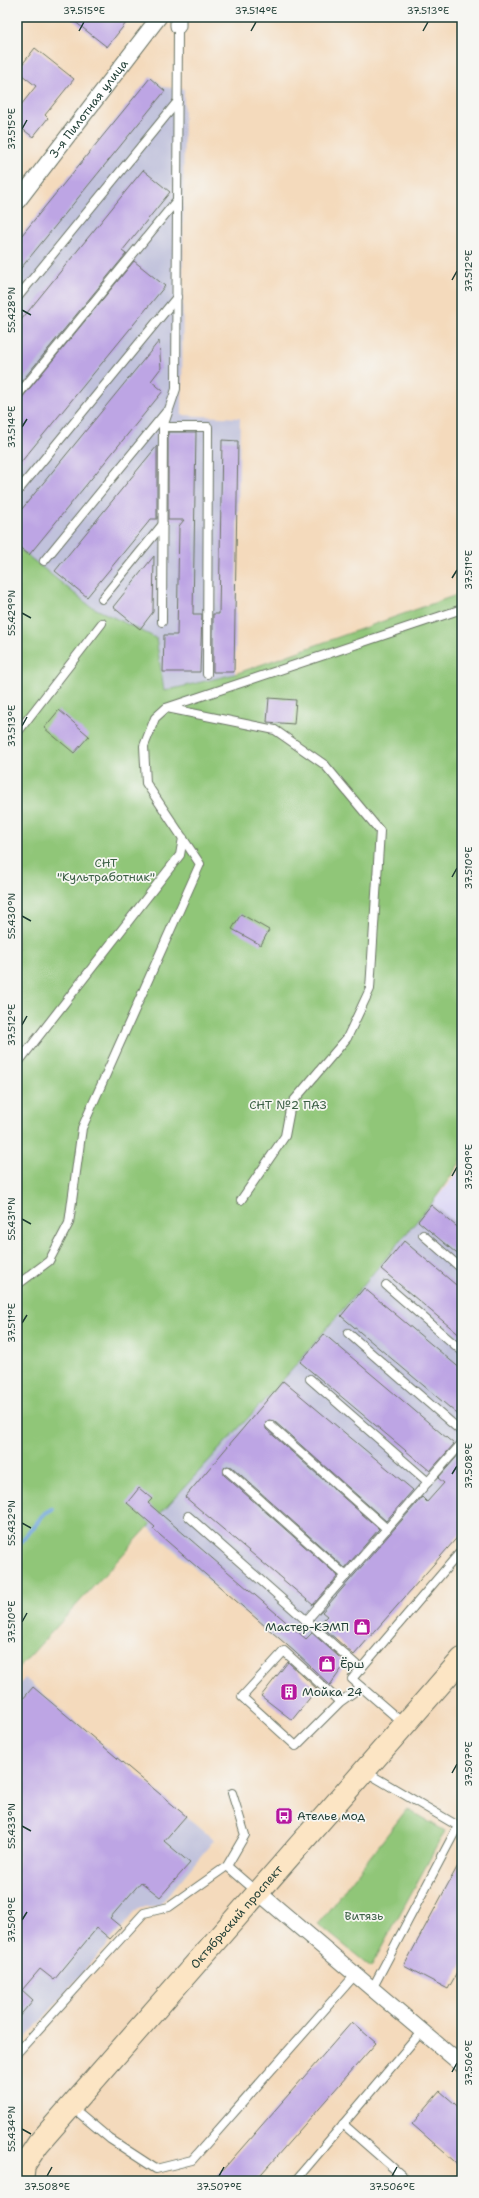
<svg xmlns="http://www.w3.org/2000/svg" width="479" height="2198" font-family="'Shantell Sans',sans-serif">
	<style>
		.built { fill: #dbd6f6 }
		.industrial { fill: #c1c2dc }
		.green { fill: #90c678; stroke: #588256 }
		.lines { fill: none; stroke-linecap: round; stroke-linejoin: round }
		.stream { stroke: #6da4db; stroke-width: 4.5 }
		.building { fill: #bda5e4 }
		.lane-casing { stroke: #6a7464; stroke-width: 10 }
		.street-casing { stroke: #6a7464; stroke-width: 17 }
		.secondary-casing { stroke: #6a7464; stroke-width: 24 }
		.lane { stroke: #fff; stroke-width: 8 }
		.street { stroke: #fff; stroke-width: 15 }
		.secondary { stroke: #fce5c4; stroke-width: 22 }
		.ticks { fill: none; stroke: #1f3d34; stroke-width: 1.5 }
		.labels { text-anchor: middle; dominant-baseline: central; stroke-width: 3.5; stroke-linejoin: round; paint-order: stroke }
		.street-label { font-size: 12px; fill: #1f3d34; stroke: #f6f6f2 }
		.park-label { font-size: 12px; fill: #3b5f45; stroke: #f6f6f2 }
		.poi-label { font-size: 12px; fill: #1f3d34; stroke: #f6f6f2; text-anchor: start }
		.neatline { fill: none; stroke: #1f3d34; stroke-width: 1.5 }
		.ticks-label { font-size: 10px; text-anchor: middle; fill: #1f3d34 }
	</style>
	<rect width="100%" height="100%" fill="#f6f6f2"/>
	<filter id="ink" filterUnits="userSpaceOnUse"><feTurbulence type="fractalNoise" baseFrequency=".025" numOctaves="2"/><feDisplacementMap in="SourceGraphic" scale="8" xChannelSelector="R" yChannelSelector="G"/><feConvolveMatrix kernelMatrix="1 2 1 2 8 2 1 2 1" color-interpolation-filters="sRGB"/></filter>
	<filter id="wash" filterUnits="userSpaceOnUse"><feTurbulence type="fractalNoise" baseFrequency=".012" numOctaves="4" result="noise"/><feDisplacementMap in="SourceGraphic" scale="16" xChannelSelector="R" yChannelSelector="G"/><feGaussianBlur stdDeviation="0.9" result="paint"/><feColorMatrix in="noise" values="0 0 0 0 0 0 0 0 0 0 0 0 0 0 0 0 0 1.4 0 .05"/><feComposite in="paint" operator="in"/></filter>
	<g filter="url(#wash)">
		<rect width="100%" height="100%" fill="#f4dabc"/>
		<path class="built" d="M462,1168V1228L432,1203Z"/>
		<g class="industrial">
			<path d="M151,76L164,87L184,89L182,415L240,418L235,674L164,691L156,638L90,606L17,547V240Z"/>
			<path d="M432,1203L462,1228V1497L308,1669L147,1526L291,1371Z"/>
			<path d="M25,1678L214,1840L159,1906L140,1907L17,2048V1688Z"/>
		</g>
		<g class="green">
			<path d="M17,547L90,606L156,638L164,691L235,674L462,593V1160L432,1203L291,1371L17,1670Z"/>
			<path d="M407,1809L445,1831L371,1967L318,1924Z"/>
		</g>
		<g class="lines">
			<path class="stream" d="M17,1547L45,1513L52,1509"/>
		</g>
		<g id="blocks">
			<g class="building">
				<path d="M69,17H119L126,23L107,47Z"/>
				<path d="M35,48L74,79L45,115L48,118L33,137L17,125V110L36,86L17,71Z"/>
				<path d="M150,78L165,91L17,273V241Z"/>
				<path d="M143,170L170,192L122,251L126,254L17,387V325Z"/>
				<path d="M134,261L165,286L17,467V401L21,399Z"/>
				<path d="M159,341L161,368L151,381L163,391L29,555L17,545V515Z"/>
				<path d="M168,432H196L193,614H202L200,672H163L164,635H177L179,526L184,520H168Z"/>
				<path d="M222,440L238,441L234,672H213V614H219Z"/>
				<path d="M157,446V519H151L87,597L55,571Z"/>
				<path d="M154,556L153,612L140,629L113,607Z"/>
				<path d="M269,698L296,700L294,724L267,722Z"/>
				<path d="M59,710L89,736L74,753L44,728Z"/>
				<path d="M241,914L269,930L261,945L232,929Z"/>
				<path d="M431,1205L462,1231V1258L418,1221Z"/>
				<path d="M404,1241L462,1290V1337L381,1269Z"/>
				<path d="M364,1288L462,1370V1418L341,1316Z"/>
				<path d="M324,1334L454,1444L430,1471L300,1362Z"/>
				<path d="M283,1381L413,1490L386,1521L274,1421L269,1420L266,1422V1429L379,1529L345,1568L232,1467L227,1466L224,1468V1475L338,1576L313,1605L185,1497Z"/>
				<path d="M462,1451V1532L354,1655L319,1624L327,1616L322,1612L422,1497L427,1502L444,1483L438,1478Z"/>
				<path d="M139,1488L152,1499L148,1503L306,1639L312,1633L346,1663L330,1685L295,1652L153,1529L155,1527L127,1503Z"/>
				<path d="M288,1662L317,1689L292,1720L261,1696Z"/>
				<path d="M33,1687L186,1816L164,1841L190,1863L160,1897L141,1882L110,1918L121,1927L110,1939L97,1928L54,1980L40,1969L22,1990L33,2000L17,2019V1706Z"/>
				<path d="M462,1858V1964L448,1989L404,1966Z"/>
				<path d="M352,2022L376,2043L255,2181H213Z"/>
				<path d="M440,2091L462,2110V2168L412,2124Z"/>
			</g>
		</g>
	</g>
	<g filter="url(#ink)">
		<use href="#blocks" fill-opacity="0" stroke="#6a7464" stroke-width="1"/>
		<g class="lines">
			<defs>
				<g id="lane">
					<path d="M17,298L178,101"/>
					<path d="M17,396L177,200"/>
					<path d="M163,427H208L207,674"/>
					<path d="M17,492L177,297"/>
					<path d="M44,561L166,412"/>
					<path d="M102,599L163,524"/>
					<path d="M162,622L163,427L176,389L178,26"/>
					<path d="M167,708L275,730L325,765L380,831L370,989L347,1038L291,1104L285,1136L241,1200"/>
					<path d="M17,733L102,623"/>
					<path d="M17,1064L180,855L183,838"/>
					<path d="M423,1235L462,1269"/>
					<path d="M17,1285L49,1261L69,1223L82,1128L200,864L146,783L144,746L155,718L166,708L462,609"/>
					<path d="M386,1285L462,1351"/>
					<path d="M348,1333L462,1432"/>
					<path d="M310,1379L428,1482"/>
					<path d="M270,1425L387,1529"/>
					<path d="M228,1471L346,1576"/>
					<path d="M188,1516L361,1669"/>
					<path d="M306,1621L462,1443"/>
					<path d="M340,1702L284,1651L242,1697L296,1746L340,1702L361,1687"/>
					<path d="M404,1724L352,1679L462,1550"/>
					<path d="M366,1772L458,1826"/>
					<path d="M232,1793L245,1835L227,1866L257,1892"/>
					<path d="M372,1989L458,1826L462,1829"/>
					<path d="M17,2053L144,1913L169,1907L227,1866"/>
					<path d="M72,2107L110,2139L156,2169L192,2160L355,1975"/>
					<path d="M343,2124L408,2181"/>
					<path d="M295,2181L422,2031"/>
				</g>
				<g id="street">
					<path d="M178,17V26"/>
					<path id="s1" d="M18,201L159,17"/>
					<path d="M258,1892L462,2065"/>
				</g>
				<g id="secondary">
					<path id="s2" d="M22,2181L24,2165L38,2144L462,1659"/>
				</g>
			</defs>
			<use href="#lane" class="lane-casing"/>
			<use href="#street" class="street-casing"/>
			<use href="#secondary" class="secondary-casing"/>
			<use href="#lane" class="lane"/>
			<use href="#street" class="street"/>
			<use href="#secondary" class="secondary"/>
		</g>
	</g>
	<path class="ticks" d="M79,31L84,22M251,31L256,22M423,31L428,22M22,129L27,120M452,280L457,271M22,310L31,315M22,427L27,419M452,578L457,570M22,613L31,618M22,726L27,717M452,877L457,868M22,916L31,921M22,1025L27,1016M452,1176L457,1167M22,1219L31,1224M22,1323L27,1315M452,1474L457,1466M22,1523L31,1528M22,1622L27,1613M452,1773L457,1764M22,1826L31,1831M22,1920L27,1912M452,2072L457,2063M22,2129L31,2134M47,2176L52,2167M219,2176L224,2167M392,2176L397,2167"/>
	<defs>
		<symbol id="shop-square" viewBox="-11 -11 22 22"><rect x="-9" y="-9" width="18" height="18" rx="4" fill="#b5179e" stroke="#f6f6f2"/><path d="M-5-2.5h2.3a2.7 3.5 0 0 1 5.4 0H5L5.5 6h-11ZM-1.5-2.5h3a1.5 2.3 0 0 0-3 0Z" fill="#fff"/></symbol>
		<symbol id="building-square" viewBox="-11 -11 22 22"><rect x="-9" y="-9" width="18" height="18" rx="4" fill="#b5179e" stroke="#f6f6f2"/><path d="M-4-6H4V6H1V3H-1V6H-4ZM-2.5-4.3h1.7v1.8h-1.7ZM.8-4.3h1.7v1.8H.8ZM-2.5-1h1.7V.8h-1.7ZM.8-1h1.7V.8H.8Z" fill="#fff"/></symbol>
		<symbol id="bus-square" viewBox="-11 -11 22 22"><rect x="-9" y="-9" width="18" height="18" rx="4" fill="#b5179e" stroke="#f6f6f2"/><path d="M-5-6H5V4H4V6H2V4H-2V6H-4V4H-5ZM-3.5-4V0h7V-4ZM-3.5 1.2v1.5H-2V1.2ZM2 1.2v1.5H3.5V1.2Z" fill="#fff"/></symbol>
	</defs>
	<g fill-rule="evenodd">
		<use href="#shop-square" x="352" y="1617" width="20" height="20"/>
		<use href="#shop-square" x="317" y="1654" width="20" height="20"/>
		<use href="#building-square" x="279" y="1682" width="20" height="20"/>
		<use href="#bus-square" x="274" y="1806" width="20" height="20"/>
	</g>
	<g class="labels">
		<g class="street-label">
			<text stroke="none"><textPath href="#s1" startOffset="116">3-я Пилотная улица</textPath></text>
			<text stroke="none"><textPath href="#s2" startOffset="343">Октябрьский проспект</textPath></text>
		</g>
		<g class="park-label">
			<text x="106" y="863">СНТ<tspan x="106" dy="14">"Культработник"</tspan></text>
			<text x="288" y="1105">СНТ №2 ПАЗ</text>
			<text x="364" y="1916">Витязь</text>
		</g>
		<g class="poi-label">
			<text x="349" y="1627" text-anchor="end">Мастер-КЭМП</text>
			<text x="340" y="1664">Ёрш</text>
			<text x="302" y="1692">Мойка 24</text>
			<text x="297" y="1816">Ателье мод</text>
		</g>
	</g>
	<rect width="479" height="2198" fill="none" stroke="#f6f6f2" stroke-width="44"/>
	<rect x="22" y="22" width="435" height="2154" class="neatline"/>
	<g class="ticks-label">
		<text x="84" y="14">37.515°E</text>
		<text x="256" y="14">37.514°E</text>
		<text x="428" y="14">37.513°E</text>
		<text transform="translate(11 129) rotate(-90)" y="4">37.515°E</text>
		<text transform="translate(468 271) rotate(-90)" y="4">37.512°E</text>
		<text transform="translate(11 310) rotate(-90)" y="4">55.428°N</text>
		<text transform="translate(11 427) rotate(-90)" y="4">37.514°E</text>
		<text transform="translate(468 570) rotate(-90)" y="4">37.511°E</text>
		<text transform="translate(11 613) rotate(-90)" y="4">55.429°N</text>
		<text transform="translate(11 726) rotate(-90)" y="4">37.513°E</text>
		<text transform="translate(468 868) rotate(-90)" y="4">37.510°E</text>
		<text transform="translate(11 916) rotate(-90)" y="4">55.430°N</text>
		<text transform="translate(11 1025) rotate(-90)" y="4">37.512°E</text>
		<text transform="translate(468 1167) rotate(-90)" y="4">37.509°E</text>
		<text transform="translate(11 1219) rotate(-90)" y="4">55.431°N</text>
		<text transform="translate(11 1323) rotate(-90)" y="4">37.511°E</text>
		<text transform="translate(468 1466) rotate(-90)" y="4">37.508°E</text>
		<text transform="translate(11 1523) rotate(-90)" y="4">55.432°N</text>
		<text transform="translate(11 1622) rotate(-90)" y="4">37.510°E</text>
		<text transform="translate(468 1764) rotate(-90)" y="4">37.507°E</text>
		<text transform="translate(11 1826) rotate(-90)" y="4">55.433°N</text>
		<text transform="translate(11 1920) rotate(-90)" y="4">37.509°E</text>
		<text transform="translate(468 2063) rotate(-90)" y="4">37.506°E</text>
		<text transform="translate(11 2129) rotate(-90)" y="4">55.434°N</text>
		<text x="47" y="2190">37.508°E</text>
		<text x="219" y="2190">37.507°E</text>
		<text x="392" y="2190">37.506°E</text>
	</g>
</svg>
